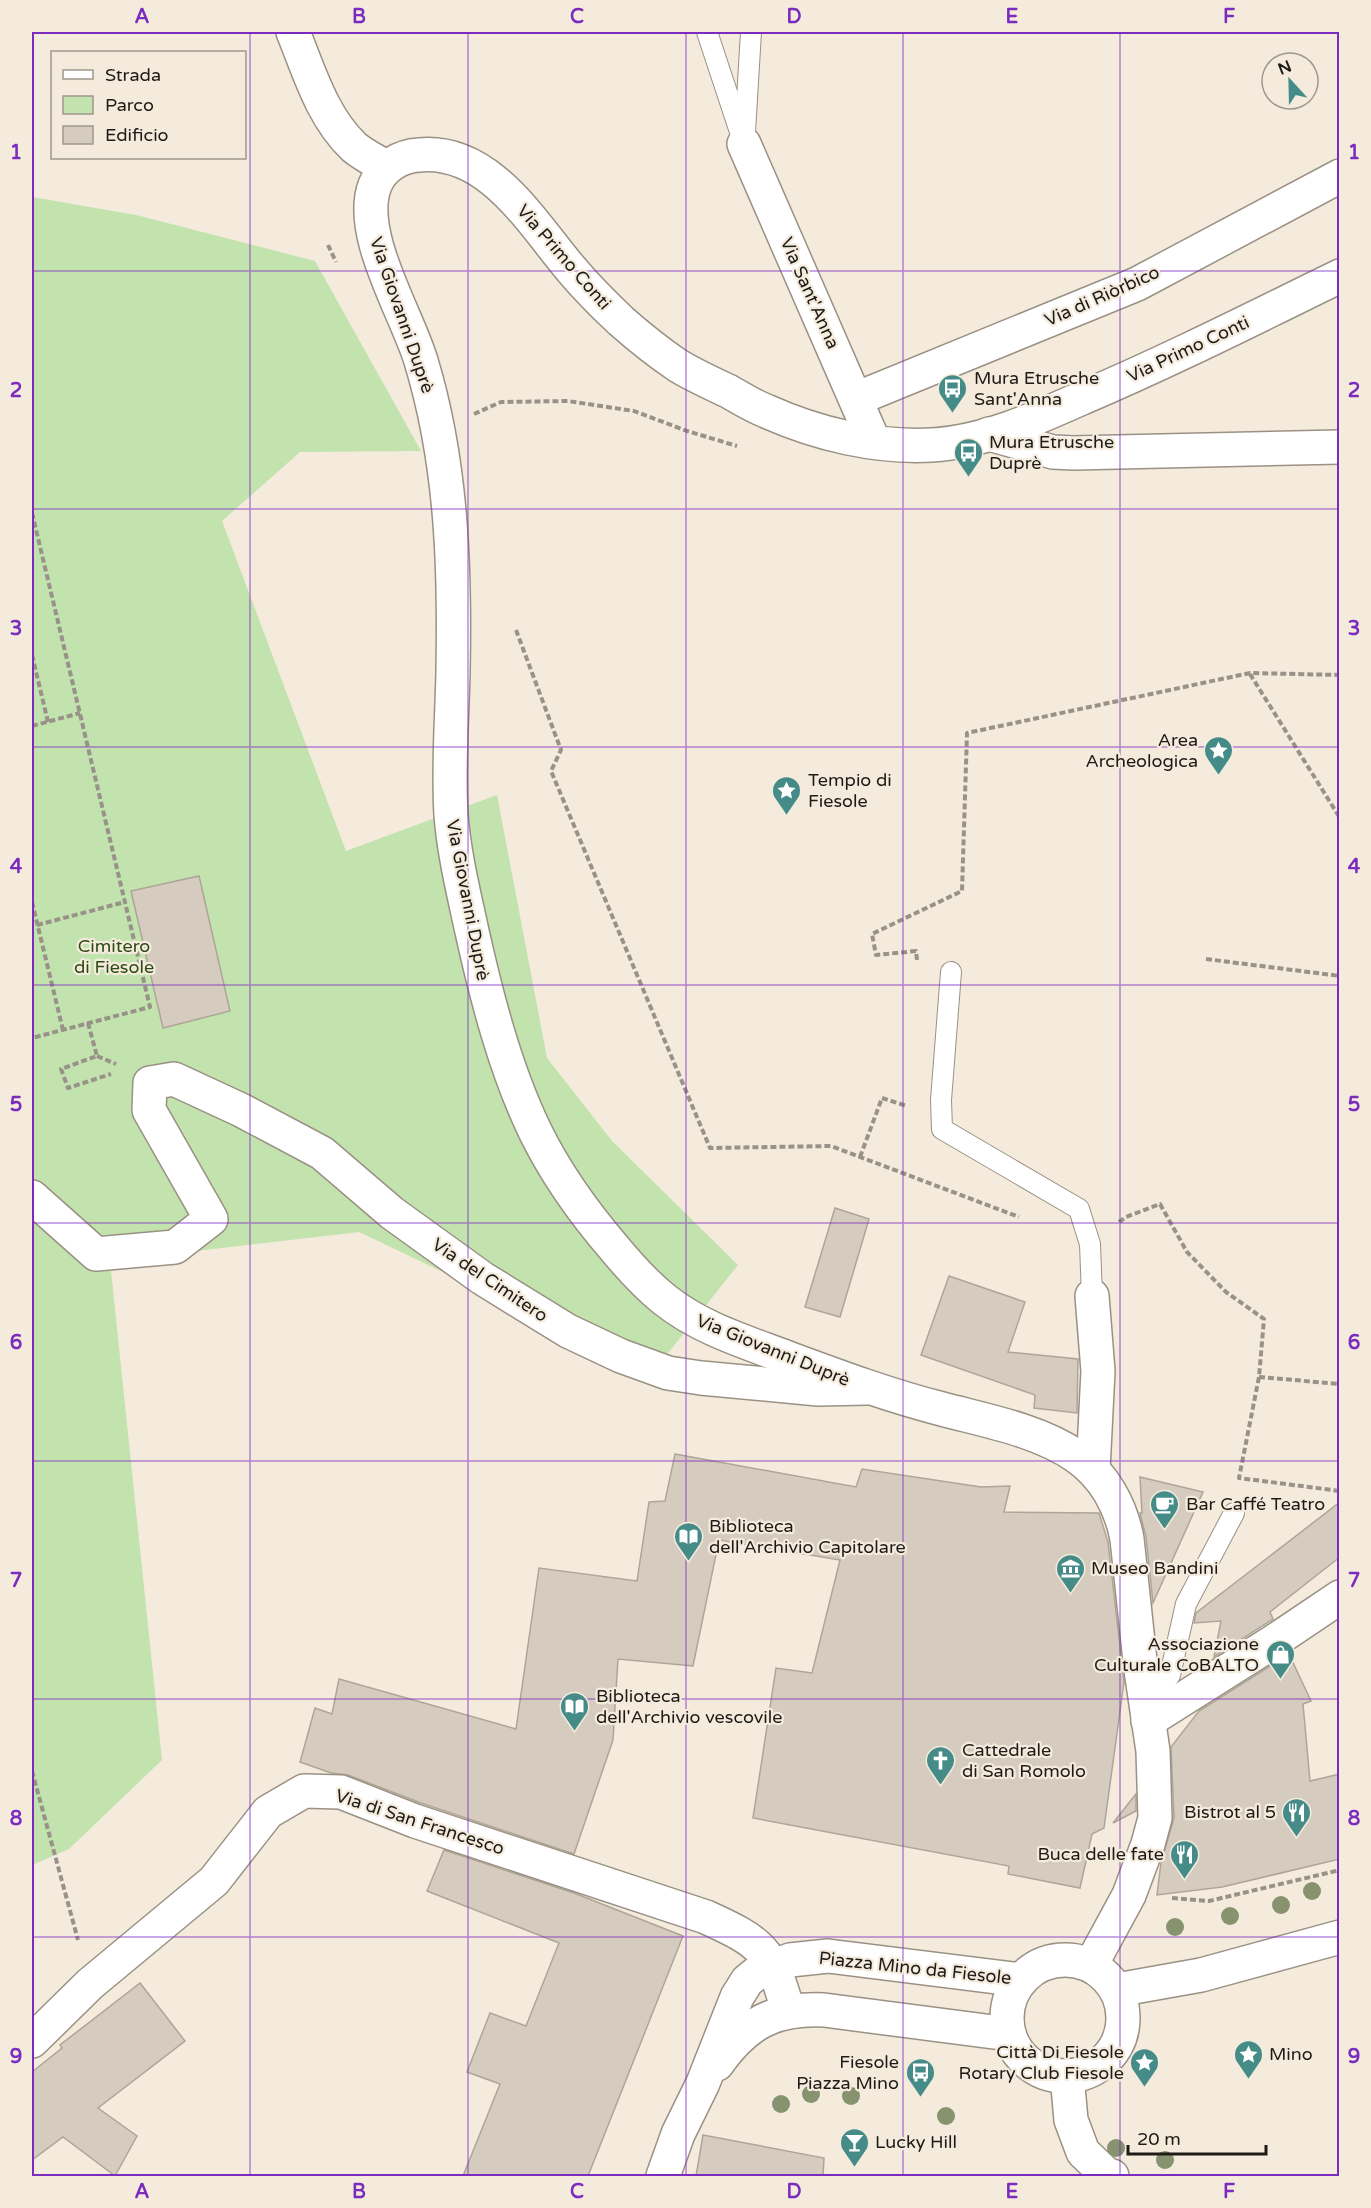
<svg xmlns="http://www.w3.org/2000/svg" width="1371" height="2208" font-family="'Varela Round',sans-serif">
	<style>
		.green { fill: #c2e2ae }
		.building { fill: #d5ccbf; stroke: #aea598; stroke-width: 1.5 }
		.lines { fill: none; stroke-linecap: round; stroke-linejoin: round }
		.lane-casing { stroke: #9a9184; stroke-width: 22 }
		.street-casing { stroke: #9a9184; stroke-width: 36 }
		.secondary-casing { stroke: #9a9184; stroke-width: 36 }
		.path { stroke: #989288; stroke-width: 4; stroke-dasharray: 6 3; stroke-linecap: butt }
		.lane { stroke: #fff; stroke-width: 20 }
		.street { stroke: #fff; stroke-width: 33 }
		.secondary { stroke: #fff; stroke-width: 33 }
		.tree { fill: #86936e }
		.grid { fill: none; stroke: #7b2cbf; stroke-width: 1.5; stroke-opacity: 0.55 }
		.labels { text-anchor: middle; dominant-baseline: central; stroke-width: 4.5; stroke-linejoin: round; paint-order: stroke }
		.street-label { font-size: 18px; fill: #1e1b16; stroke: #f4ebdd }
		.poi-label { font-size: 18px; fill: #1e1b16; stroke: #f4ebdd; text-anchor: start }
		.park-label { font-size: 18px; fill: #2c4b14; stroke: #f4ebdd }
		.neatline { fill: none; stroke: #7b2cbf; stroke-width: 2 }
		.grid-label { font-size: 20px; text-anchor: middle; font-weight: bold; fill: #7b2cbf }
	</style>
	<rect width="100%" height="100%" fill="#f4ebdd"/>
	<path class="green" d="M32,197L136,215L315,261L421,451L300,452L222,521L346,851L497,795L547,1058L612,1141L738,1265L653,1372L359,1232L110,1261L162,1760L69,1849L32,1865Z"/>
	<g class="building">
		<path d="M199,876L230,1011L163,1028L131,891Z"/>
		<path d="M835,1208L869,1219L840,1317L805,1307Z"/>
		<path d="M949,1276L1025,1302L1008,1352L1078,1359L1077,1413L1034,1408L1035,1395L921,1355Z"/>
		<path d="M675,1454L856,1487L862,1469L981,1487L1010,1486L1004,1512L1099,1513L1108,1542L1124,1682L1104,1828L1092,1834L1080,1888L1008,1874L1009,1866L753,1818L776,1668L812,1673L840,1560L719,1540L693,1666L618,1659L613,1740L574,1854L421,1803L348,1775L331,1773L300,1762L315,1708L332,1714L339,1679L516,1729L539,1568L637,1581L649,1502L665,1501Z"/>
		<path d="M1140,1477L1203,1492L1153,1603L1146,1537L1140,1513H1142Z"/>
		<path d="M1340,1502V1557L1270,1612L1273,1619L1214,1657L1221,1621L1194,1623L1196,1613Z"/>
		<path d="M1289,1654L1311,1701L1303,1704L1310,1781L1340,1774V1859L1222,1887L1157,1895L1161,1863L1174,1818L1171,1747L1199,1711Z"/>
		<path d="M1136,1794V1811L1113,1823Z"/>
		<path d="M444,1850L574,1893L683,1936L588,2176H463L500,2084L467,2072L490,2013L526,2026L559,1943L427,1891Z"/>
		<path d="M140,1983L185,2041L98,2108L137,2136L115,2176L63,2137L32,2160V2072L62,2048L60,2045Z"/>
		<path d="M703,2135L824,2158L823,2176H696Z"/>
	</g>
	<g class="lines">
		<defs>
			<g id="lane">
				<path d="M707,32L744,144"/>
				<path d="M745,132L751,32"/>
				<path d="M951,972L941,1100L942,1129L1079,1209L1090,1244L1092,1296"/>
				<path d="M1144,1691L1161,1687L1170,1675L1186,1604L1234,1513"/>
			</g>
			<g id="street">
				<path d="M293,32C309,71 322,117 354,147C363,155 376,161 386,167"/>
				<path d="M744,144L874,442"/>
				<path d="M856,399L1137,284L1340,176"/>
				<path d="M989,434L1053,452L1074,453L1340,447"/>
				<path d="M32,1197L96,1254L175,1247L211,1219L149,1110L150,1083L174,1079L241,1110L322,1153L392,1213L482,1278L568,1331L621,1356L668,1373L701,1378L818,1389L867,1388"/>
				<path d="M1092,1296L1098,1371L1093,1470"/>
				<path d="M1148,1721L1273,1642L1340,1597"/>
				<path d="M32,2041L90,1984L214,1881L268,1812L304,1791L341,1792L415,1821L706,1917C763,1943 771,1950 788,2011"/>
				<path d="M1067,2076L1071,2120L1083,2152L1108,2176H1112"/>
			</g>
			<g id="secondary">
				<circle cx="1065" cy="2018" r="58"/>
				<path d="M1091,1965L1129,1895L1148,1844L1155,1818L1153,1751L1141,1670L1127,1539C1121,1506 1104,1475 1076,1456C1038,1430 987,1421 942,1409C887,1395 834,1375 780,1355C740,1340 699,1327 665,1300C646,1285 630,1267 615,1249C584,1213 556,1174 535,1131C505,1069 486,995 471,927C463,890 454,853 451,815C448,767 452,719 453,672C455,567 452,463 421,361C407,314 356,233 375,185C382,167 400,156 419,155C489,148 532,223 571,269C586,287 604,305 621,321C638,336 658,352 677,365C693,375 711,383 728,391C740,398 753,406 766,411C817,434 876,448 932,445C984,442 1035,419 1082,398C1169,361 1254,318 1340,276"/>
				<path d="M1117,1990L1201,1975L1340,1937"/>
				<path d="M717,2064C746,2023 774,2008 824,2010L1009,2034"/>
				<path d="M663,2176L678,2134L703,2083L737,1997L747,1981L758,1972L790,1960L828,1956L1021,1980"/>
			</g>
		</defs>
		<use href="#lane" class="lane-casing"/>
		<use href="#street" class="street-casing"/>
		<use href="#secondary" class="secondary-casing"/>
		<g class="path">
			<path d="M328,245L336,262"/>
			<path d="M474,414L501,402L568,401L634,411L687,431L737,446"/>
			<path d="M32,513L150,1007L32,1038"/>
			<path d="M516,630L561,750L551,771L710,1148L831,1146L1019,1217"/>
			<path d="M32,655L48,722"/>
			<path d="M1250,674L1340,818"/>
			<path d="M32,726L80,713"/>
			<path d="M32,902L63,1030"/>
			<path d="M37,925L125,902"/>
			<path d="M1206,959L1340,976"/>
			<path d="M917,960L916,951L876,955L872,934L962,891L967,733L1250,673L1340,675"/>
			<path d="M88,1023L97,1056L61,1069L68,1088L111,1074"/>
			<path d="M97,1056L116,1064"/>
			<path d="M860,1157L882,1098L907,1106"/>
			<path d="M1119,1222L1126,1217L1160,1204L1187,1252L1226,1292L1264,1319L1259,1377L1239,1478L1340,1491"/>
			<path d="M1259,1377L1340,1384"/>
			<path d="M32,1771L78,1940"/>
			<path d="M1172,1898L1209,1901L1340,1870"/>
		</g>
		<use href="#lane" class="lane"/>
		<use href="#street" class="street"/>
		<use href="#secondary" class="secondary"/>
	</g>
	<g class="tree">
		<circle cx="1312" cy="1891" r="9"/>
		<circle cx="1281" cy="1905" r="9"/>
		<circle cx="1230" cy="1916" r="9"/>
		<circle cx="1175" cy="1927" r="9"/>
		<circle cx="811" cy="2094" r="9"/>
		<circle cx="851" cy="2096" r="9"/>
		<circle cx="781" cy="2104" r="9"/>
		<circle cx="946" cy="2116" r="9"/>
		<circle cx="1116" cy="2148" r="9"/>
		<circle cx="1165" cy="2160" r="9"/>
	</g>
	<path class="grid" d="M250,32V2176M468,32V2176M686,32V2176M903,32V2176M1120,32V2176M32,271H1340M32,509H1340M32,747H1340M32,985H1340M32,1223H1340M32,1461H1340M32,1699H1340M32,1937H1340"/>
	<defs>
		<symbol id="bus-pin" viewBox="-11 -11 22 30"><path d="M0 17L-7.5 6A9.5 9.5 0 1 1 7.5 6Z" fill="#458c88" stroke="#f4ebdd"/><path d="M-5-6H5V4H4V6H2V4H-2V6H-4V4H-5ZM-3.5-4V0h7V-4ZM-3.5 1.2v1.5H-2V1.2ZM2 1.2v1.5H3.5V1.2Z" fill="#fff"/></symbol>
		<symbol id="sight-pin" viewBox="-11 -11 22 30"><path d="M0 17L-7.5 6A9.5 9.5 0 1 1 7.5 6Z" fill="#458c88" stroke="#f4ebdd"/><path d="M0-6L1.8-2.2L6-1.7L2.9 1.2L3.7 5.4L0 3.3L-3.7 5.4L-2.9 1.2L-6-1.7L-1.8-2.2Z" fill="#fff"/></symbol>
		<symbol id="cafe-pin" viewBox="-11 -11 22 30"><path d="M0 17L-7.5 6A9.5 9.5 0 1 1 7.5 6Z" fill="#458c88" stroke="#f4ebdd"/><path d="M-5.5-4.5H6V0H3Q3 3.5 0 3.5H-2.5Q-5.5 3.5-5.5 0ZM3-3.2v2h1.7v-2ZM-6 4.5H4V6H-6Z" fill="#fff"/></symbol>
		<symbol id="library-pin" viewBox="-11 -11 22 30"><path d="M0 17L-7.5 6A9.5 9.5 0 1 1 7.5 6Z" fill="#458c88" stroke="#f4ebdd"/><path d="M-6-4Q-3-5.5-.7-3.5V5Q-3 3-6 4ZM6-4Q3-5.5 .7-3.5V5Q3 3 6 4Z" fill="#fff"/></symbol>
		<symbol id="museum-pin" viewBox="-11 -11 22 30"><path d="M0 17L-7.5 6A9.5 9.5 0 1 1 7.5 6Z" fill="#458c88" stroke="#f4ebdd"/><path d="M0-6L6-3V-2H-6V-3ZM-5-1h2V3h-2ZM-1-1h2V3h-2ZM3-1h2V3H3ZM-6 4H6V6H-6Z" fill="#fff"/></symbol>
		<symbol id="shop-pin" viewBox="-11 -11 22 30"><path d="M0 17L-7.5 6A9.5 9.5 0 1 1 7.5 6Z" fill="#458c88" stroke="#f4ebdd"/><path d="M-5-2.5h2.3a2.7 3.5 0 0 1 5.4 0H5L5.5 6h-11ZM-1.5-2.5h3a1.5 2.3 0 0 0-3 0Z" fill="#fff"/></symbol>
		<symbol id="church-pin" viewBox="-11 -11 22 30"><path d="M0 17L-7.5 6A9.5 9.5 0 1 1 7.5 6Z" fill="#458c88" stroke="#f4ebdd"/><path d="M-1.2-6h2.4v3.5h3.3v2.4h-3.3V6h-2.4V-.1h-3.3v-2.4h3.3Z" fill="#fff"/></symbol>
		<symbol id="restaurant-pin" viewBox="-11 -11 22 30"><path d="M0 17L-7.5 6A9.5 9.5 0 1 1 7.5 6Z" fill="#458c88" stroke="#f4ebdd"/><path d="M-5-6h1v4h1v-4h1v4h1v-4h1v5L-1.5 .5V6h-2V.5L-5-1ZM5-6V6H3V1.5H1.5Q1.5-4 5-6Z" fill="#fff"/></symbol>
		<symbol id="bar-pin" viewBox="-11 -11 22 30"><path d="M0 17L-7.5 6A9.5 9.5 0 1 1 7.5 6Z" fill="#458c88" stroke="#f4ebdd"/><path d="M-6-5H6L.8 .8V4.5H3.5V6h-7V4.5H-.8V.8Z" fill="#fff"/></symbol>
	</defs>
	<g fill-rule="evenodd">
		<use href="#bus-pin" x="936" y="372" width="33" height="45"/>
		<use href="#bus-pin" x="952" y="436" width="33" height="45"/>
		<use href="#sight-pin" x="1202" y="734" width="33" height="45"/>
		<use href="#sight-pin" x="770" y="774" width="33" height="45"/>
		<use href="#cafe-pin" x="1148" y="1488" width="33" height="45"/>
		<use href="#library-pin" x="672" y="1520" width="33" height="45"/>
		<use href="#museum-pin" x="1054" y="1552" width="33" height="45"/>
		<use href="#shop-pin" x="1264" y="1638" width="33" height="45"/>
		<use href="#library-pin" x="558" y="1690" width="33" height="45"/>
		<use href="#church-pin" x="924" y="1744" width="33" height="45"/>
		<use href="#restaurant-pin" x="1280" y="1796" width="33" height="45"/>
		<use href="#restaurant-pin" x="1168" y="1838" width="33" height="45"/>
		<use href="#sight-pin" x="1232" y="2038" width="33" height="45"/>
		<use href="#sight-pin" x="1128" y="2046" width="33" height="45"/>
		<use href="#bus-pin" x="904" y="2056" width="33" height="45"/>
		<use href="#bar-pin" x="838" y="2126" width="33" height="45"/>
	</g>
	<g class="labels">
		<g class="street-label">
			<text transform="translate(564 257) rotate(49)">Via Primo Conti</text>
			<text transform="translate(810 293) rotate(66)">Via Sant'Anna</text>
			<text transform="translate(1102 296) rotate(-24)">Via di Riòrbico</text>
			<text transform="translate(402 315) rotate(71)">Via Giovanni Duprè</text>
			<text transform="translate(1188 349) rotate(-25)">Via Primo Conti</text>
			<text transform="translate(468 900) rotate(79)">Via Giovanni Duprè</text>
			<text transform="translate(490 1280) rotate(34)">Via del Cimitero</text>
			<text transform="translate(773 1350) rotate(22)">Via Giovanni Duprè</text>
			<text transform="translate(420 1822) rotate(18)">Via di San Francesco</text>
			<text transform="translate(915 1968) rotate(6)">Piazza Mino da Fiesole</text>
		</g>
		<g class="poi-label">
			<text x="974" y="378">Mura Etrusche<tspan x="974" dy="21">Sant'Anna</tspan></text>
			<text x="989" y="442">Mura Etrusche<tspan x="989" dy="21">Duprè</tspan></text>
			<text x="1198" y="740" text-anchor="end">Area<tspan x="1198" dy="21">Archeologica</tspan></text>
			<text x="808" y="780">Tempio di<tspan x="808" dy="21">Fiesole</tspan></text>
			<text x="1186" y="1504">Bar Caffé Teatro</text>
			<text x="709" y="1526">Biblioteca<tspan x="709" dy="21">dell'Archivio Capitolare</tspan></text>
			<text x="1091" y="1568">Museo Bandini</text>
			<text x="1259" y="1644" text-anchor="end">Associazione<tspan x="1259" dy="21">Culturale CoBALTO</tspan></text>
			<text x="596" y="1696">Biblioteca<tspan x="596" dy="21">dell'Archivio vescovile</tspan></text>
			<text x="962" y="1750">Cattedrale<tspan x="962" dy="21">di San Romolo</tspan></text>
			<text x="1276" y="1812" text-anchor="end">Bistrot al 5</text>
			<text x="1164" y="1854" text-anchor="end">Buca delle fate</text>
			<text x="1124" y="2052" text-anchor="end">Città Di Fiesole<tspan x="1124" dy="21">Rotary Club Fiesole</tspan></text>
			<text x="1269" y="2054">Mino</text>
			<text x="899" y="2062" text-anchor="end">Fiesole<tspan x="899" dy="21">Piazza Mino</tspan></text>
			<text x="875" y="2142">Lucky Hill</text>
		</g>
		<g class="park-label">
			<text x="114" y="946">Cimitero<tspan x="114" dy="21">di Fiesole</tspan></text>
		</g>
	</g>
	<rect width="1371" height="2208" fill="none" stroke="#f4ebdd" stroke-width="66"/>
	<rect x="51" y="51" width="195" height="108" fill="#f4ebdd" stroke="#9e988d" stroke-width="1.5"/>
	<rect x="63" y="70" width="30" height="9" fill="#ffffff" stroke="#9e988d" stroke-width="1.5"/>
	<text x="105" y="81" font-size="18" fill="#1e1b16">Strada</text>
	<rect x="63" y="96" width="30" height="18" fill="#c2e2ae" stroke="#9e988d" stroke-width="1.5"/>
	<text x="105" y="111" font-size="18" fill="#1e1b16">Parco</text>
	<rect x="63" y="126" width="30" height="18" fill="#d5ccbf" stroke="#9e988d" stroke-width="1.5"/>
	<text x="105" y="141" font-size="18" fill="#1e1b16">Edificio</text>
	<g transform="translate(1290 81) rotate(338)"><circle r="28" fill="#f4ebdd" stroke="#9e988d" stroke-width="1.5"/>
	<path d="M0-4.5L10 22L0 15L-10 22Z" fill="#458c88"/>
	<text y="-9" font-size="16" font-weight="bold" text-anchor="middle" fill="#1e1b16">N</text>
	</g>
	<path d="M1128 2145v9h138v-9" fill="none" stroke="#1e1b16" stroke-width="3"/>
	<text x="1137" y="2145" font-size="18" fill="#1e1b16" stroke="#f4ebdd" stroke-width="4.5" paint-order="stroke">20 m</text>
	<rect x="33" y="33" width="1305" height="2142" class="neatline"/>
	<g class="grid-label">
		<text x="142" y="23">A</text>
		<text x="359" y="23">B</text>
		<text x="577" y="23">C</text>
		<text x="794" y="23">D</text>
		<text x="1012" y="23">E</text>
		<text x="1229" y="23">F</text>
		<text x="16" y="159">1</text>
		<text x="1354" y="159">1</text>
		<text x="16" y="397">2</text>
		<text x="1354" y="397">2</text>
		<text x="16" y="635">3</text>
		<text x="1354" y="635">3</text>
		<text x="16" y="873">4</text>
		<text x="1354" y="873">4</text>
		<text x="16" y="1111">5</text>
		<text x="1354" y="1111">5</text>
		<text x="16" y="1349">6</text>
		<text x="1354" y="1349">6</text>
		<text x="16" y="1587">7</text>
		<text x="1354" y="1587">7</text>
		<text x="16" y="1825">8</text>
		<text x="1354" y="1825">8</text>
		<text x="16" y="2063">9</text>
		<text x="1354" y="2063">9</text>
		<text x="142" y="2198">A</text>
		<text x="359" y="2198">B</text>
		<text x="577" y="2198">C</text>
		<text x="794" y="2198">D</text>
		<text x="1012" y="2198">E</text>
		<text x="1229" y="2198">F</text>
	</g>
</svg>
